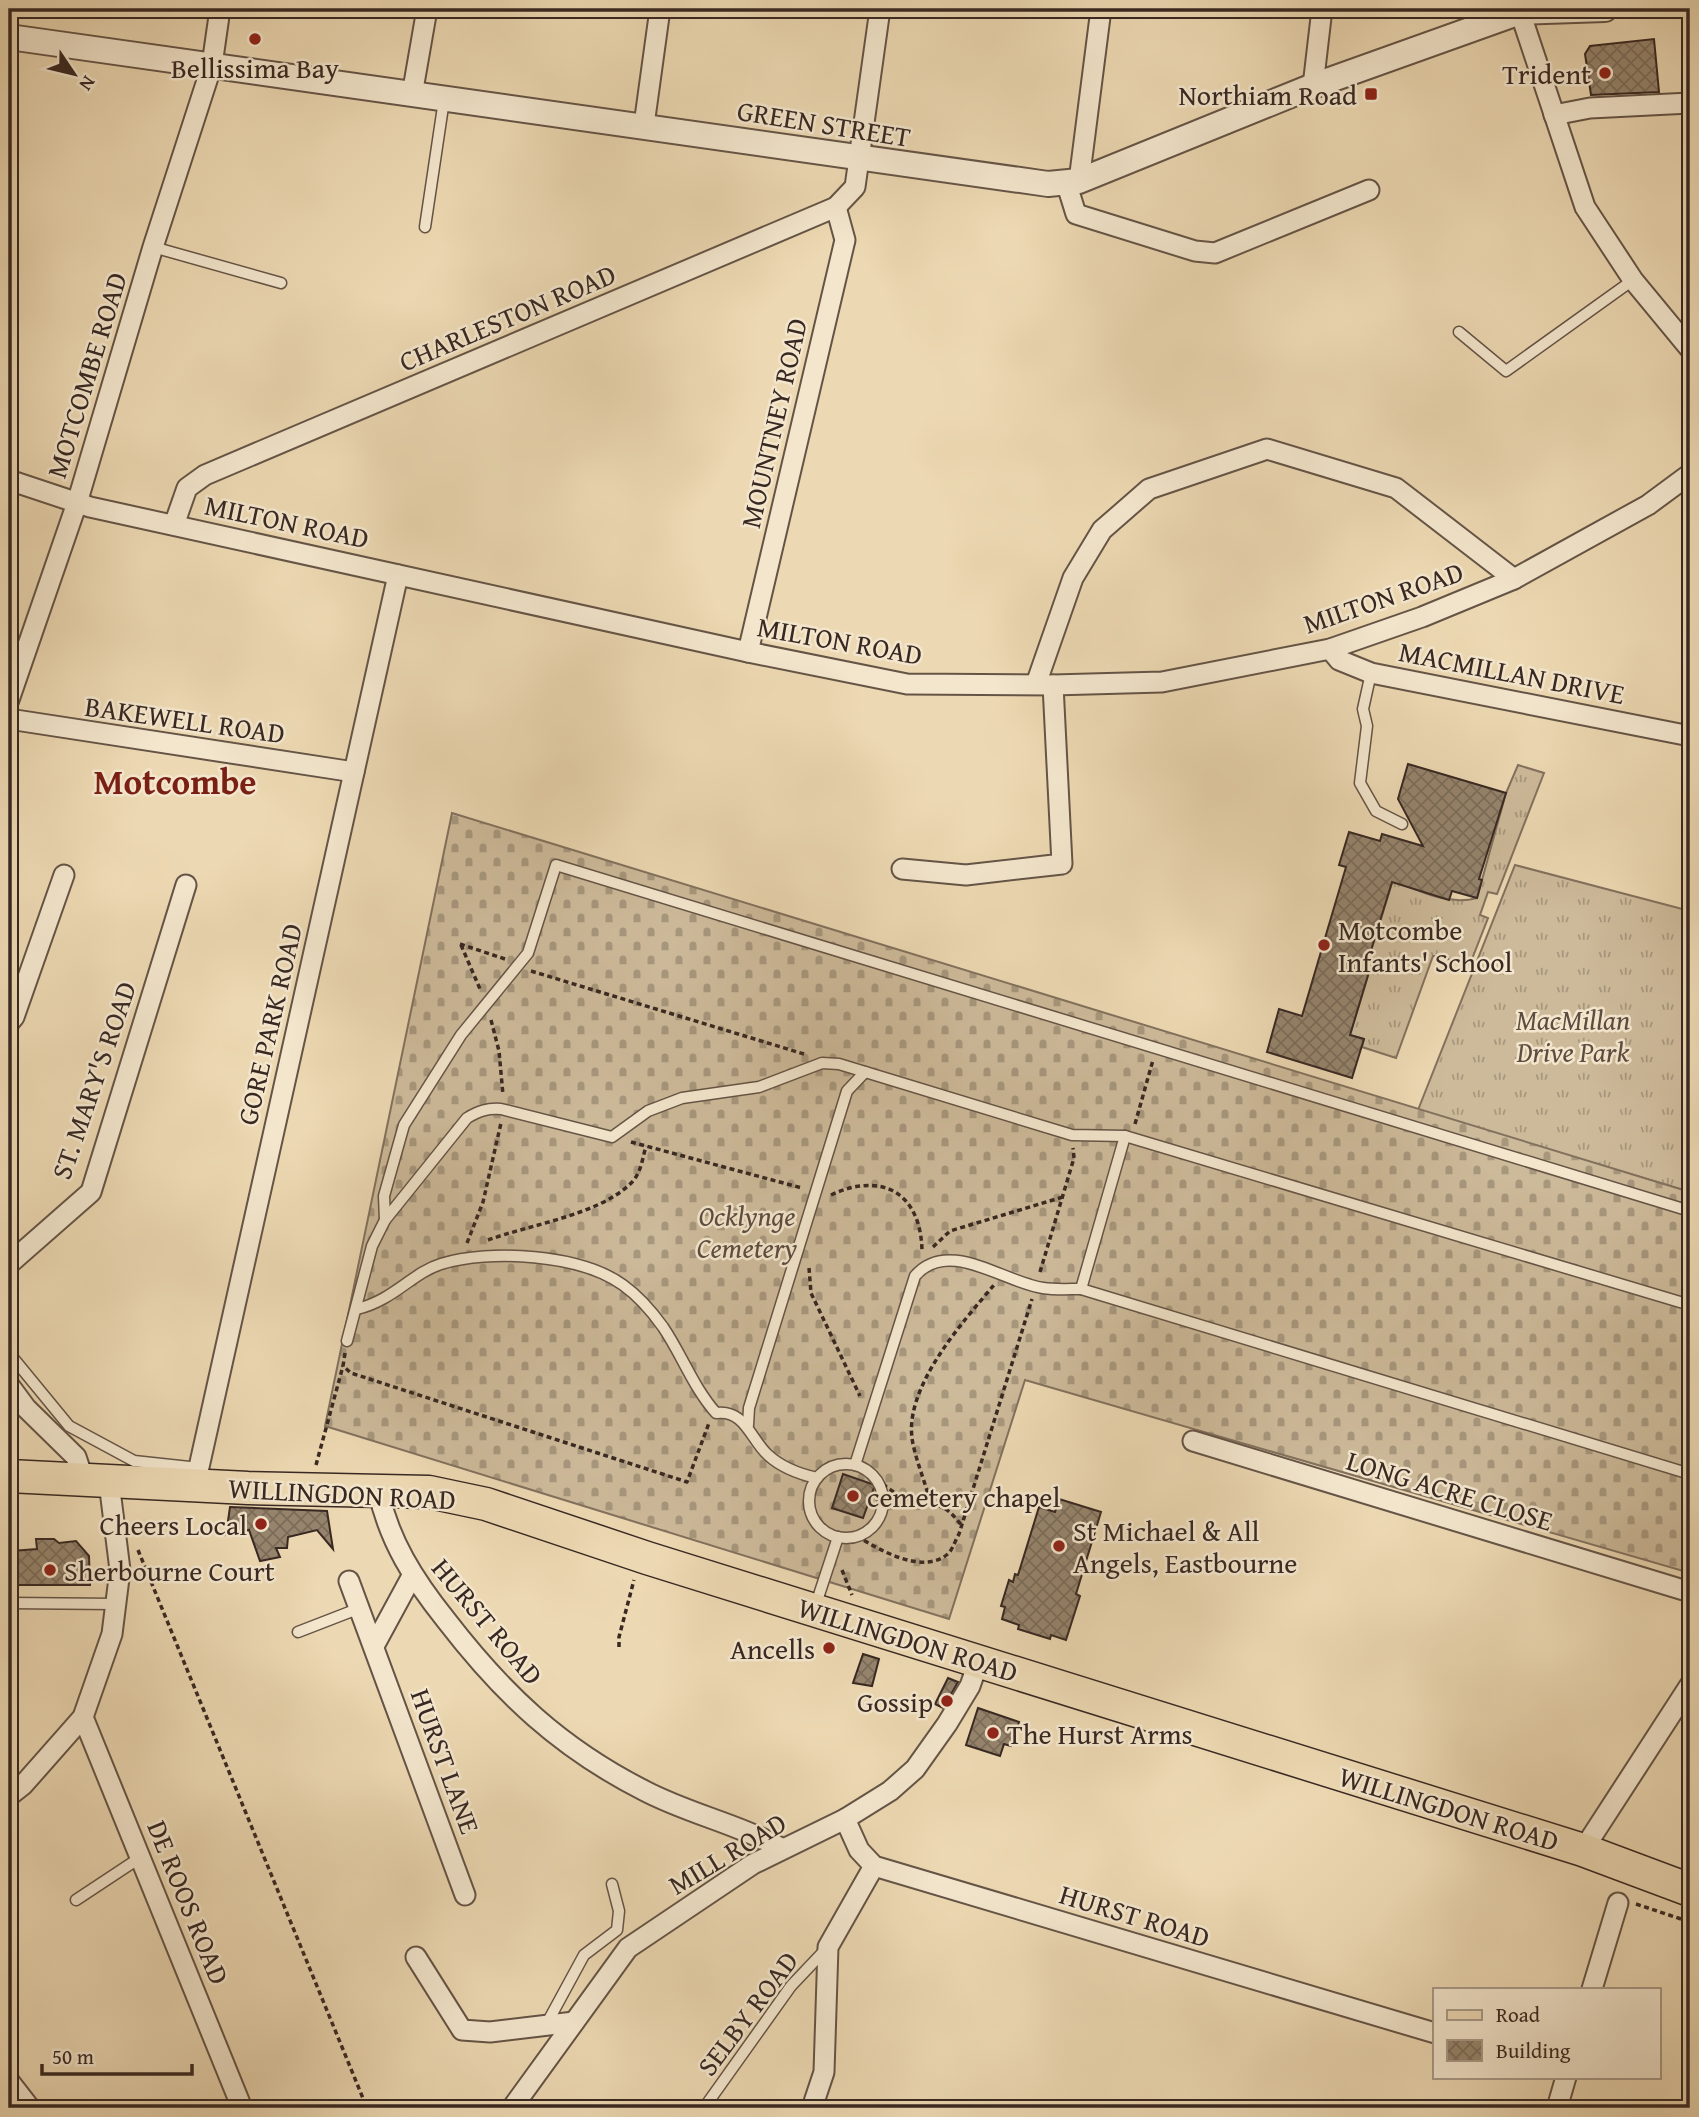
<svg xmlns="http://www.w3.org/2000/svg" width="1699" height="2117" font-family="'Gentium Book Plus',serif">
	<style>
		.grass { fill: url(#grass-tufts); stroke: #82715e; stroke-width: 2 }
		.cemetery { fill: url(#cemetery-stones); stroke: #82715e; stroke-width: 2 }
		.building { fill: url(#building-cross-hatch); stroke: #382822; stroke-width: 2 }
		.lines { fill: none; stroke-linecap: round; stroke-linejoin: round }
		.service-casing { stroke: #655446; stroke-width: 13 }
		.minor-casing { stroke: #655446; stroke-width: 23 }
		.tertiary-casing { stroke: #655446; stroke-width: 28 }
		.primary-casing { stroke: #382822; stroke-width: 35 }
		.path { stroke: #382822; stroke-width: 3.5; stroke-dasharray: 5 3.5; stroke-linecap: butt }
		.service { stroke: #f3e6cd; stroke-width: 10 }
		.minor { stroke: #f3e6cd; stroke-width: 19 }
		.tertiary { stroke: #f3e6cd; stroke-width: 24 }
		.primary { stroke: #ecd8b2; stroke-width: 32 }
		.poi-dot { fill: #8f2418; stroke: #f3e6cd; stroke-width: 2.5 }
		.labels { text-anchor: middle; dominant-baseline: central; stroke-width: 5; stroke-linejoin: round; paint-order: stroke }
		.poi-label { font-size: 28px; fill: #382822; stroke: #f3e6cd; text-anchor: end }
		.street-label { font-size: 28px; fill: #382822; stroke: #f3e6cd }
		.park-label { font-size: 28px; font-style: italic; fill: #5d4c40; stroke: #f3e6cd }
		.district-label { font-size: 35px; font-weight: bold; fill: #7a1f14; stroke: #f3e6cd }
	</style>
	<defs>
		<pattern id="grass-tufts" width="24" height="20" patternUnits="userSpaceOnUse" patternTransform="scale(1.75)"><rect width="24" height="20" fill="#cdba9a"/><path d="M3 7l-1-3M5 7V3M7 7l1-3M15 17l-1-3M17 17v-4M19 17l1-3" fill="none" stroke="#a7977d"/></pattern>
		<pattern id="cemetery-stones" width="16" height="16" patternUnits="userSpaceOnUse" patternTransform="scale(1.75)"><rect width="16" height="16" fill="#cdba9a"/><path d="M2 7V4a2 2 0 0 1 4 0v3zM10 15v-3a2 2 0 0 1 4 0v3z" fill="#a7977d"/></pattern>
		<pattern id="building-cross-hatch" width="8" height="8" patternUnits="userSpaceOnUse" patternTransform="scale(1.75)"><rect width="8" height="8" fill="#96846d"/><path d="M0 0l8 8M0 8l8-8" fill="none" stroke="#7b6c59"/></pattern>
	</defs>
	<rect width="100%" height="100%" fill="#ecd8b2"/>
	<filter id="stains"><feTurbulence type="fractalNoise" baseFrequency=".00286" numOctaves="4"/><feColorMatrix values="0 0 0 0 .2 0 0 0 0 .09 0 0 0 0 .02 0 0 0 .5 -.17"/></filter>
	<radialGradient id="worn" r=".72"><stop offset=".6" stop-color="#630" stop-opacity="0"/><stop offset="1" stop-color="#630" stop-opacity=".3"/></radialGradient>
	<g class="grass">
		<path d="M1518,765L1544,773L1497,894L1488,892L1480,915L1488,918L1470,964L1433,956L1396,1058L1362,1047L1364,1039L1350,1035L1369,972L1365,970L1393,880C1419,891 1448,906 1477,898L1506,793Z"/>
		<path d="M1515,865L1690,911V1192L1418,1110Z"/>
	</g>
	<path class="cemetery" d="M452,813L1690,1192V1573L1025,1380L949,1619L325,1426Z"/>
	<g class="building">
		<path d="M1654,39L1659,92L1591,95L1585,54L1590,46Z"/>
		<path d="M1408,764L1506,793L1479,879L1482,880L1477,898L1452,891L1449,900L1392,882L1365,970L1369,972L1350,1035L1364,1039L1352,1078L1267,1052L1279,1009L1302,1016L1346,867L1339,865L1349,832L1380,841L1382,834L1423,846L1398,799Z"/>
		<path d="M843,1474L875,1485L863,1518L832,1508Z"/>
		<path d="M1059,1499L1101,1512L1076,1594L1080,1596L1066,1640L1051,1635L1050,1639L1018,1629L1019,1625L1002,1619L1005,1607L1001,1606L1009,1580L1013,1582L1015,1574L1018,1575L1039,1507L1055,1512Z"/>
		<path d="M230,1507L327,1511L333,1549L317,1530L288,1537L287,1548H276L280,1557L260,1561L249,1530L226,1535Z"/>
		<path d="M36,1539H54L59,1543L76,1541L89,1556L90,1585H9L12,1551L37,1549Z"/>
		<path d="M863,1654L879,1659L872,1686L853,1683Z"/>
		<path d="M948,1678L958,1682L943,1708L935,1704Z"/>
		<path d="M978,1708L1019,1722L1011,1746L1004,1744L1000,1756L966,1745Z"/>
	</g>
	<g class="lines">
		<defs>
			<g id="service">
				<path d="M425,227L444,100"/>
				<path d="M153,247L281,283"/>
				<path d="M1459,332L1506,371L1633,280"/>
				<path d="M9,644L28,648"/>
				<path d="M1371,673L1363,709L1367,726L1360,783L1376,811L1402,824"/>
				<path d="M385,1220L384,1196L404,1125L461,1035L528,953L556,865L1690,1211"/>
				<path d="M1081,1289L1125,1136"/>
				<path d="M357,1309C394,1300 412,1273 441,1264C490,1249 580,1254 623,1285C637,1295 653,1313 663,1327C682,1355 693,1387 716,1413C745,1409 751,1440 768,1455C782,1468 799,1474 817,1478"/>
				<path d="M347,1341L372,1246L385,1220L467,1118C479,1111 487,1108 501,1109L612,1137L648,1111L682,1098L759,1087L822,1063L839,1064L1072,1135L1125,1136L1690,1305"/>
				<path d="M9,1353L69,1426L134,1461L199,1468"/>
				<path d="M748,1425L749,1408L847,1091L865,1072"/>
				<circle cx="846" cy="1501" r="37"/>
				<path d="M855,1465L915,1276C948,1237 1005,1283 1043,1288C1055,1290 1069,1289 1081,1289L1690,1474"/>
				<path d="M9,1603L116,1604"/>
				<path d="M815,1607L838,1537"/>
				<path d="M298,1632L360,1608"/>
				<path d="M76,1900L141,1857"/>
				<path d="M546,2025L584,1955L617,1930L619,1911L612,1884"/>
				<path d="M704,2108L791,1986L827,1948"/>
			</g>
			<g id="minor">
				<path d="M1520,12L1585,207L1633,280L1690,349"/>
				<path d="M1313,86L1322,9"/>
				<path d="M412,95L427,9"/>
				<path d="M1554,115L1590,108L1690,103"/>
				<path d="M644,125L660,9"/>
				<path d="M1079,181L1101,9"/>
				<path d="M1066,182L1076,214L1195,251L1215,253L1369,190"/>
				<path d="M9,480L90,507L748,652L907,684L1053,685L1162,682L1330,649L1422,617L1514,579L1648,505L1690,474"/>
				<path d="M174,525L187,488L205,475L836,207L855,187L880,9"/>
				<path d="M1330,649L1339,660L1371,673L1690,736"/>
				<path d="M748,652L845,240L836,207"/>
				<path d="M1036,684L1073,578L1102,530L1149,489L1267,449L1396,488L1514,579"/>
				<path d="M9,700L77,503L153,247L212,65L220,9"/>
				<path d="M9,719L354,772"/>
				<path d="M902,869L966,875L1062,864L1053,685"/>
				<path d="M9,1023L14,1017L64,875"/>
				<path d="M9,1264L91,1192L186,885"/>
				<path d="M9,1385L26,1408L76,1457L83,1478"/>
				<path d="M1193,1441L1690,1592"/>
				<path d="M195,1485L398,575"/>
				<path d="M378,1490C389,1541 414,1580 446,1620C503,1694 560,1748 645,1791C689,1814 738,1824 781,1848"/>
				<path d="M349,1581L465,1895"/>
				<path d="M374,1646L412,1576"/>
				<path d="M83,1717L242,2108"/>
				<path d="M9,1796L23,1785L83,1717L112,1634L120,1570L109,1482"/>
				<path d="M845,1819L859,1850L874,1866L1435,2033"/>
				<path d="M1583,1850L1690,1685"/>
				<path d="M416,1957L462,2030L490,2032L574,2022"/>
				<path d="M1592,1989L1618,1903"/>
				<path d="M9,2081L30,2108"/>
				<path d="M512,2108L628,1948L753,1864L845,1819L890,1791L915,1769L947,1724L970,1686L979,1660"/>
				<path d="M812,2108L824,2072L828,1947L874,1866"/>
				<path d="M1557,2108L1566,2077"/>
			</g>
			<path id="tertiary" d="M9,37L1048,184L1079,181L1313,86L1520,12L1605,9"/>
			<path id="primary" d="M9,1476L248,1488L429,1492L486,1504L647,1558L1583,1850L1690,1890"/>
		</defs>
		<use href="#service" class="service-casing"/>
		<use href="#minor" class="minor-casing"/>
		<use href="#tertiary" class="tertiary-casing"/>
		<use href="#primary" class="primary-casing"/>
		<g class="path">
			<path d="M460,944L505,959"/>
			<path d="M461,945L480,989"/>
			<path d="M531,971L804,1054"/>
			<path d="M491,1020L499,1051L503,1095"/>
			<path d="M1135,1124L1153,1060"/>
			<path d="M631,1142L802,1188"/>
			<path d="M831,1195C882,1171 921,1193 922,1251"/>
			<path d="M488,1240C529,1225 597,1215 629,1185C641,1175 642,1160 646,1146"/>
			<path d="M467,1243L483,1202L501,1123"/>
			<path d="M933,1247L950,1231L1063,1197"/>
			<path d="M809,1268L811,1293L860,1396"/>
			<path d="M1040,1272L1074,1158L1073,1148"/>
			<path d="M345,1353L343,1366L351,1373L687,1482L709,1423"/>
			<path d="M316,1465L343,1366"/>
			<path d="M876,1479C888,1488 900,1498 915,1501C941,1506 945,1504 962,1526"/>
			<path d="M930,1501C925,1482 917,1463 913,1444C901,1390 962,1323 994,1285"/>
			<path d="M857,1536C879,1550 924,1576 949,1553C953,1548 956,1539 959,1534L1032,1299"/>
			<path d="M138,1550L367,2108"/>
			<path d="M842,1570L852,1595"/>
			<path d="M619,1647V1637L634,1580"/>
			<path d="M1636,1904L1690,1922"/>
		</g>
		<use href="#service" class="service"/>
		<use href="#minor" class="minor"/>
		<use href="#tertiary" class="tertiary"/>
		<use href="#primary" class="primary"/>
	</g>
	<g class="poi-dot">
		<circle cx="255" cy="39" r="7"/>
		<circle cx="1605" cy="73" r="7"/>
		<rect x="1364" y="87" width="14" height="14" rx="3.5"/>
		<circle cx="1324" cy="945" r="7"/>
		<circle cx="853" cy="1496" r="7"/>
		<circle cx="261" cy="1524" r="7"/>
		<circle cx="1059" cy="1546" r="7"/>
		<circle cx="50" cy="1570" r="7"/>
		<circle cx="829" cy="1648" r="7"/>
		<circle cx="947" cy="1701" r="7"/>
		<circle cx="993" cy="1733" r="7"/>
	</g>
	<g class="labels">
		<g class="poi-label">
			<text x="255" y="67" text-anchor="middle">Bellissima Bay</text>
			<text x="1591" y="73">Trident</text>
			<text x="1357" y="94">Northiam Road</text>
			<text x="1338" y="929" text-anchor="start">Motcombe<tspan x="1338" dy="32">Infants' School</tspan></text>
			<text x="867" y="1496" text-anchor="start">cemetery chapel</text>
			<text x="247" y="1524">Cheers Local</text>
			<text x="1073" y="1530" text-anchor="start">St Michael &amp; All<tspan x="1073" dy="32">Angels, Eastbourne</tspan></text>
			<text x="64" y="1570" text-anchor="start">Sherbourne Court</text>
			<text x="815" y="1648">Ancells</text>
			<text x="933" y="1701">Gossip</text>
			<text x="1007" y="1733" text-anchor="start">The Hurst Arms</text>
		</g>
		<g class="street-label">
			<text transform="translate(824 123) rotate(9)">GREEN STREET</text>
			<text transform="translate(507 317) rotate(-23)">CHARLESTON ROAD</text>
			<text transform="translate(86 375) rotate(-73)">MOTCOMBE ROAD</text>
			<text transform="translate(773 423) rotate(-77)">MOUNTNEY ROAD</text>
			<text transform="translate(287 521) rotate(12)">MILTON ROAD</text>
			<text transform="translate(1383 597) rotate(-19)">MILTON ROAD</text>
			<text transform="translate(840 640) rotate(10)">MILTON ROAD</text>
			<text transform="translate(1512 672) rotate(11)">MACMILLAN DRIVE</text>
			<text transform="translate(185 719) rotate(8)">BAKEWELL ROAD</text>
			<text transform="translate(269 1024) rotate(-77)">GORE PARK ROAD</text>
			<text transform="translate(93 1080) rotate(-71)">ST. MARY'S ROAD</text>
			<text transform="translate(1450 1490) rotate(17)">LONG ACRE CLOSE</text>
			<text transform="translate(342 1493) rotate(3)">WILLINGDON ROAD</text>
			<text transform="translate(488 1621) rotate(50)">HURST ROAD</text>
			<text transform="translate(908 1639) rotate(17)">WILLINGDON ROAD</text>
			<text transform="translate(446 1761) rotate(70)">HURST LANE</text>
			<text transform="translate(1449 1808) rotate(17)">WILLINGDON ROAD</text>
			<text transform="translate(727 1853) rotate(-31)">MILL ROAD</text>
			<text transform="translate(189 1902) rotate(68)">DE ROOS ROAD</text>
			<text transform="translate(1135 1915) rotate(17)">HURST ROAD</text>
			<text transform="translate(747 2013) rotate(-53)">SELBY ROAD</text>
		</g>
		<g class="park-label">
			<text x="1573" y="1019">MacMillan<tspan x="1573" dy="32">Drive Park</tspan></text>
			<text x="747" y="1215">Ocklynge<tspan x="747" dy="32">Cemetery</tspan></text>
		</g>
		<g class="district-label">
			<text x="175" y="781">Motcombe</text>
		</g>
	</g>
	<rect width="1699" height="2117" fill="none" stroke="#ecd8b2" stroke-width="35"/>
	<rect x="10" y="10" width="1678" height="2096" fill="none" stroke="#382822" stroke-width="3.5"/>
	<rect x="18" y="18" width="1664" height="2082" fill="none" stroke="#382822" stroke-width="2"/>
	<rect x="1433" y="1988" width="228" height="91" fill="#f3e6cd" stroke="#a89a89" stroke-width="2"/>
	<rect x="1447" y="2010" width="35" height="10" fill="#ecd8b2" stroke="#a89a89" stroke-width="2"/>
	<text x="1496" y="2022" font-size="21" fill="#382822">Road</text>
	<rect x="1447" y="2040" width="35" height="21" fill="url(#building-cross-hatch)" stroke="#a89a89" stroke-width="2"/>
	<text x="1496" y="2058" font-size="21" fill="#382822">Building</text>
	<g transform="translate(74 74) rotate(125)" stroke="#f3e6cd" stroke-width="5" paint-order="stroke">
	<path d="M0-5L12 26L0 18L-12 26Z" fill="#382822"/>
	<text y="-10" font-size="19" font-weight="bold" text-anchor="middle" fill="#382822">N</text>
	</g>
	<path d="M42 2064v10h150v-10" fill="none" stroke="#382822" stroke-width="3.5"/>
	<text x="52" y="2064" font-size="21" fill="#382822" stroke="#f3e6cd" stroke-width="5" paint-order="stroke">50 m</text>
	<rect width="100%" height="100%" filter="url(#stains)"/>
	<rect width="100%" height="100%" fill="url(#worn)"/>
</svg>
